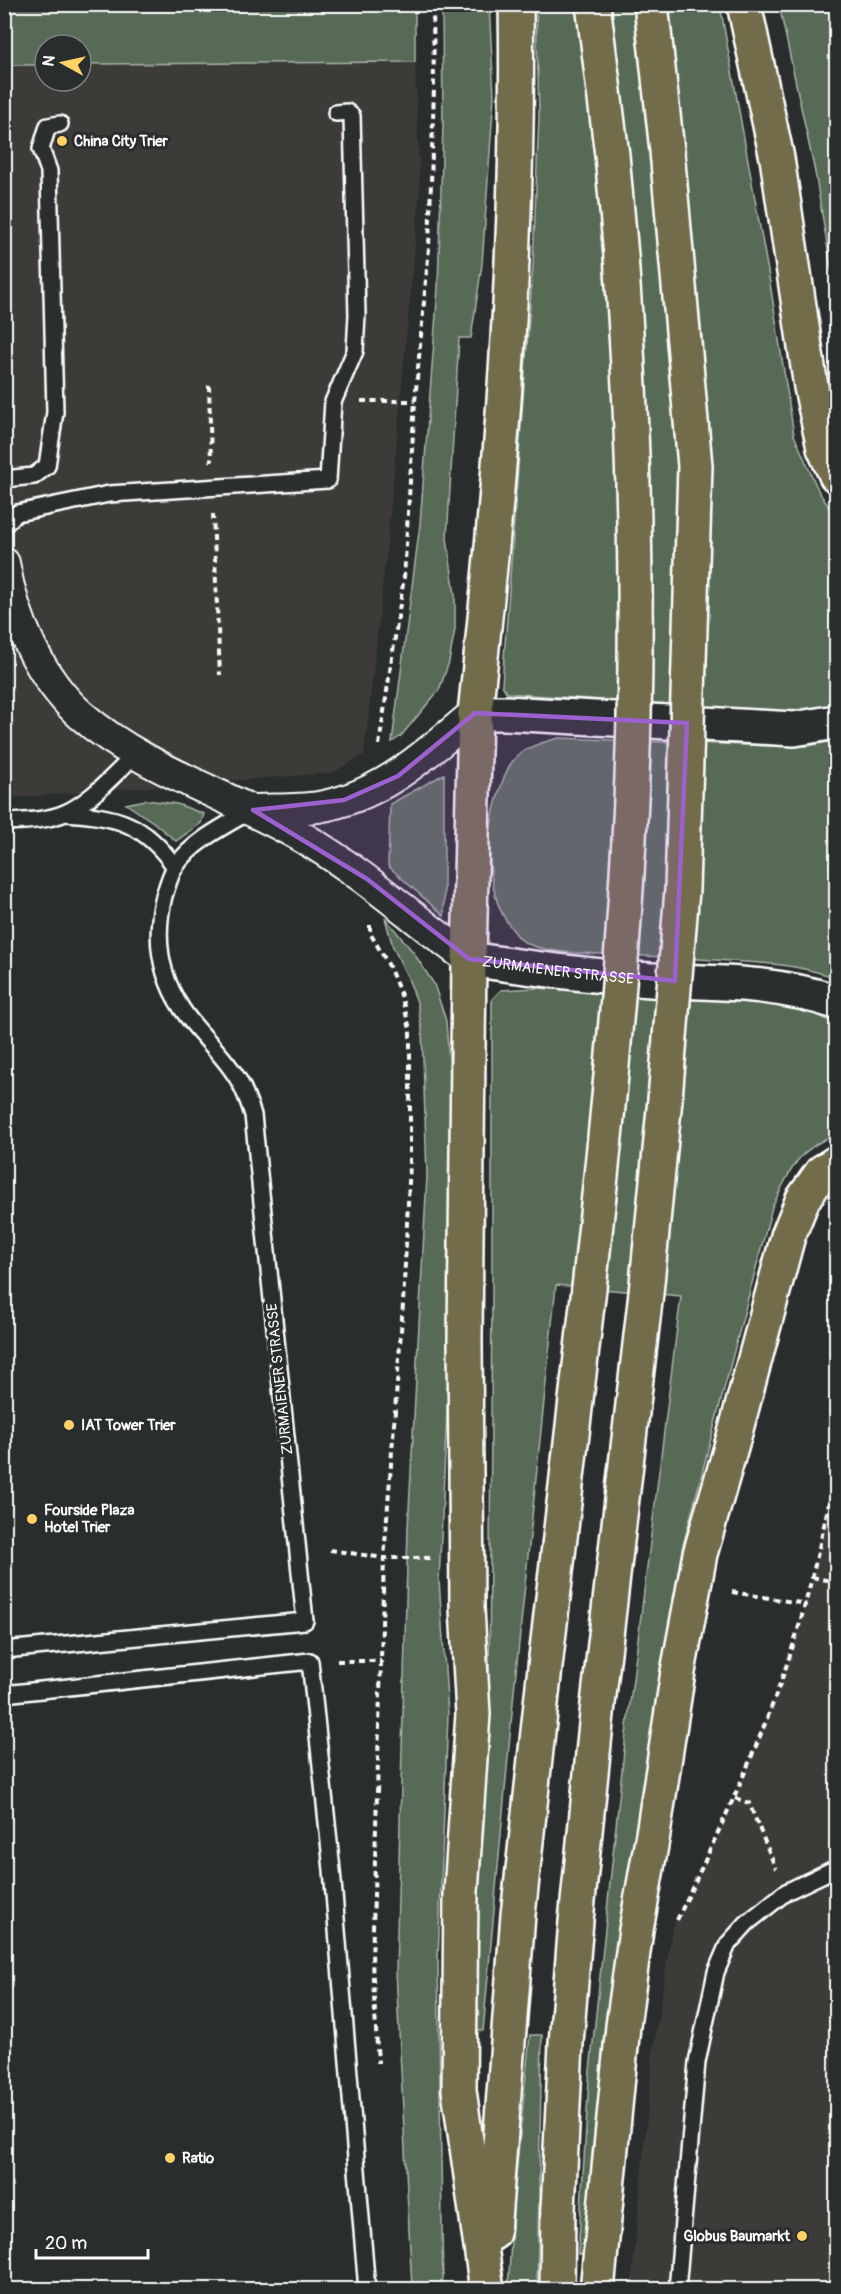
<svg xmlns="http://www.w3.org/2000/svg" width="841" height="2294" font-family="Pangolin,sans-serif">
	<style>
		.built { fill: #3c3b38 }
		.green { fill: #566a55; stroke: #aab4aa; stroke-width: 1.5 }
		.lines { fill: none; stroke-linecap: round; stroke-linejoin: round }
		.service-casing { stroke: #fff; stroke-width: 20 }
		.minor-casing { stroke: #fff; stroke-width: 34 }
		.secondary-casing { stroke: #fff; stroke-width: 38 }
		.primary-casing { stroke: #fff; stroke-width: 38 }
		.motorway-casing { stroke: #fff; stroke-width: 38 }
		.path { stroke: #fff; stroke-width: 4; stroke-dasharray: 6 4.5; stroke-linecap: butt }
		.service { stroke: #2a2d2e; stroke-width: 15 }
		.minor { stroke: #2a2d2e; stroke-width: 30 }
		.secondary { stroke: #2a2d2e; stroke-width: 33 }
		.primary { stroke: #726c4b; stroke-width: 33 }
		.motorway { stroke: #726c4b; stroke-width: 33 }
		.motorway-bridge-casing { stroke: #fff; stroke-width: 38; stroke-linecap: butt }
		.motorway-bridge { stroke: #726c4b; stroke-width: 33 }
		.marked { fill: #9c61cf; fill-opacity: 0.2; stroke: #9c61cf; stroke-width: 4.5; stroke-linejoin: round }
		.poi-dot { fill: #ffd166; stroke: #2a2d2e; stroke-width: 2 }
		.labels { text-anchor: middle; dominant-baseline: central; stroke-width: 6; stroke-linejoin: round; paint-order: stroke }
		.poi-label { font-size: 15px; font-weight: bold; fill: #fff; stroke: #2a2d2e; text-anchor: start }
		.street-label { font-size: 15px; fill: #fff; stroke: #2a2d2e }
	</style>
	<rect width="100%" height="100%" fill="#2a2d2e"/>
	<filter id="ink" filterUnits="userSpaceOnUse"><feTurbulence type="fractalNoise" baseFrequency=".0167" numOctaves="2"/><feDisplacementMap in="SourceGraphic" scale="12" xChannelSelector="R" yChannelSelector="G"/><feConvolveMatrix kernelMatrix="1 2 1 2 8 2 1 2 1" color-interpolation-filters="sRGB"/></filter>
	<g filter="url(#ink)">
		<g class="built">
			<path d="M415,62L420,191L386,555L364,755L332,773L5,798L4,65H45V81H81V64Z"/>
			<path d="M836,1471V2289L631,2290L653,2051L672,1929L735,1798L789,1660L806,1604Z"/>
		</g>
		<g class="green">
			<path d="M4,5H415V62L81,64V45H45V65H5Z"/>
			<path d="M442,5H489L494,95L482,264L471,338H459L447,538L455,595V629L449,662L439,690L401,736L392,742L420,524L438,288L443,125Z"/>
			<path d="M536,5H720L769,277L794,435L819,492L836,518V704L826,708L778,713L507,693L502,685L533,264L539,114Z"/>
			<path d="M779,5H836V298L815,172Z"/>
			<path d="M559,738L773,746H809L836,740V978C794,963 760,963 716,960C680,958 643,956 607,954C582,953 549,954 526,943C521,941 517,935 513,930C486,899 485,837 497,799C509,757 516,749 559,738Z"/>
			<path d="M444,774V916L388,866L390,804Z"/>
			<path d="M146,800L177,804L204,814L201,823L176,841L153,822L126,804Z"/>
			<path d="M385,918L413,952L434,984L446,1021L450,1075L449,1369L439,1580L448,1715L438,1958L443,2290L412,2289L396,1971L408,1528L427,1176L422,1029L417,1002L408,978L393,947Z"/>
			<path d="M537,988L783,1004L809,1010L836,1025V1134C795,1151 791,1170 772,1207L682,1549L650,1754L593,2255L578,2254L589,2080L624,1751L681,1296L556,1285L514,1691L483,2031L472,2030L475,1889L489,1682L492,1292V999L501,990Z"/>
			<path d="M530,2035H542L537,2289H508L514,2194Z"/>
		</g>
		<g class="lines">
			<defs>
				<g id="service">
					<path d="M4,479L34,476L47,466L55,412L49,171L41,149L48,126L60,124"/>
					<path d="M4,525L17,513L109,494L328,480L333,402L355,351L357,315L352,116L347,112L336,113"/>
					<path d="M65,813C117,816 144,823 175,867"/>
					<path d="M4,822C24,821 46,821 65,813C92,801 115,773 137,753"/>
					<path d="M4,1650L305,1621L253,1115C249,1103 245,1091 239,1081C224,1054 199,1035 182,1009C159,974 154,937 164,896C167,887 170,875 175,867C193,841 226,825 252,810"/>
					<path d="M4,1694L310,1661L332,1870L367,2290"/>
					<path d="M677,2290L697,2062L716,1972L728,1944L747,1923L786,1892L836,1868"/>
				</g>
				<g id="minor">
					<path d="M4,563C13,616 39,678 81,715C146,772 238,797 312,843C368,877 416,921 469,959"/>
					<path d="M253,810C274,809 297,810 318,807C383,796 427,753 475,713"/>
				</g>
				<g id="secondary">
					<path d="M475,713H505L794,729L836,722"/>
					<path id="s1" d="M469,959C529,968 590,976 651,980C717,983 772,981 836,1002"/>
				</g>
				<g id="primary">
					<path d="M475,713L469,959L465,1339L467,1608L473,1714L461,1892L459,2090L487,2290"/>
					<path d="M493,2233L518,1915L546,1658"/>
					<path d="M557,2290L558,2210"/>
					<path d="M597,2290L623,2026L636,1930L653,1834L678,1672L700,1554L735,1433L788,1236L803,1199L822,1172L836,1163"/>
				</g>
				<g id="motorway">
					<path d="M593,4L612,155L621,256"/>
					<path d="M744,4L777,158L811,387L824,448L836,475"/>
					<path d="M475,713C501,478 520,241 516,4"/>
					<path d="M546,1658L589,1288"/>
					<path d="M558,2210L566,2043L576,1921L598,1704L646,1293"/>
				</g>
			</defs>
			<use href="#service" class="service-casing"/>
			<use href="#minor" class="minor-casing"/>
			<use href="#secondary" class="secondary-casing"/>
			<use href="#primary" class="primary-casing"/>
			<use href="#motorway" class="motorway-casing"/>
			<g class="path">
				<path d="M209,385L211,462"/>
				<path d="M361,401H415"/>
				<path d="M213,514L220,675"/>
				<path d="M379,745L404,577L415,401L429,247L434,88L433,4"/>
				<path d="M370,925V933L388,964L401,995L410,1029V1162L403,1304L384,1558L372,1962L378,2063"/>
				<path d="M330,1550L384,1558H430"/>
				<path d="M812,1577L836,1582"/>
				<path d="M732,1592L806,1604"/>
				<path d="M337,1661H381"/>
				<path d="M735,1798L749,1803L776,1869"/>
				<path d="M677,1920C717,1835 758,1750 788,1661C809,1599 822,1534 836,1471"/>
			</g>
			<use href="#service" class="service"/>
			<use href="#minor" class="minor"/>
			<use href="#secondary" class="secondary"/>
			<use href="#primary" class="primary"/>
			<use href="#motorway" class="motorway"/>
			<defs>
				<g id="motorway-bridge">
					<path d="M589,1288C610,1098 629,909 634,718C638,564 632,409 621,256"/>
					<path d="M646,1293L665,1099L682,890L695,466L667,151L651,4"/>
				</g>
			</defs>
			<use href="#motorway-bridge" class="motorway-bridge-casing"/>
			<use href="#motorway-bridge" class="motorway-bridge"/>
		</g>
	</g>
	<path class="marked" d="M475,713L687,723L675,981L469,959L367,879L253,810L344,800L398,776Z"/>
	<g class="poi-dot">
		<circle cx="62" cy="141" r="6"/>
		<circle cx="69" cy="1425" r="6"/>
		<circle cx="32" cy="1519" r="6"/>
		<circle cx="170" cy="2158" r="6"/>
		<circle cx="802" cy="2236" r="6"/>
	</g>
	<g class="labels">
		<g class="poi-label">
			<text x="74" y="141">China City Trier</text>
			<text x="81" y="1425">IAT Tower Trier</text>
			<text x="44" y="1510">Fourside Plaza<tspan x="44" dy="17">Hotel Trier</tspan></text>
			<text x="182" y="2158">Ratio</text>
			<text x="790" y="2236" text-anchor="end">Globus Baumarkt</text>
		</g>
		<g class="street-label">
			<text stroke="none"><textPath href="#s1" startOffset="90">ZURMAIENER STRASSE</textPath></text>
			<text transform="translate(280 1379) rotate(-96)">ZURMAIENER STRASSE</text>
		</g>
	</g>
	<rect width="841" height="2294" fill="none" stroke="#2a2d2e" stroke-width="24"/>
	<rect x="12" y="12" width="817" height="2270" fill="none" stroke="#fff" stroke-width="2" filter="url(#ink)"/>
	<g transform="translate(63 63) rotate(278)"><circle r="28" fill="#2a2d2e" stroke="#7f8182" stroke-width="1.5"/>
	<path d="M0-4.5L10 22L0 15L-10 22Z" fill="#ffd166"/>
	<text y="-9" font-size="16" font-weight="bold" text-anchor="middle" fill="#ffffff">N</text>
	</g>
	<path d="M36 2249v9h112v-9" fill="none" stroke="#ffffff" stroke-width="3"/>
	<text x="45" y="2249" font-size="18" fill="#ffffff" stroke="#2a2d2e" stroke-width="4.5" paint-order="stroke">20 m</text>
</svg>
